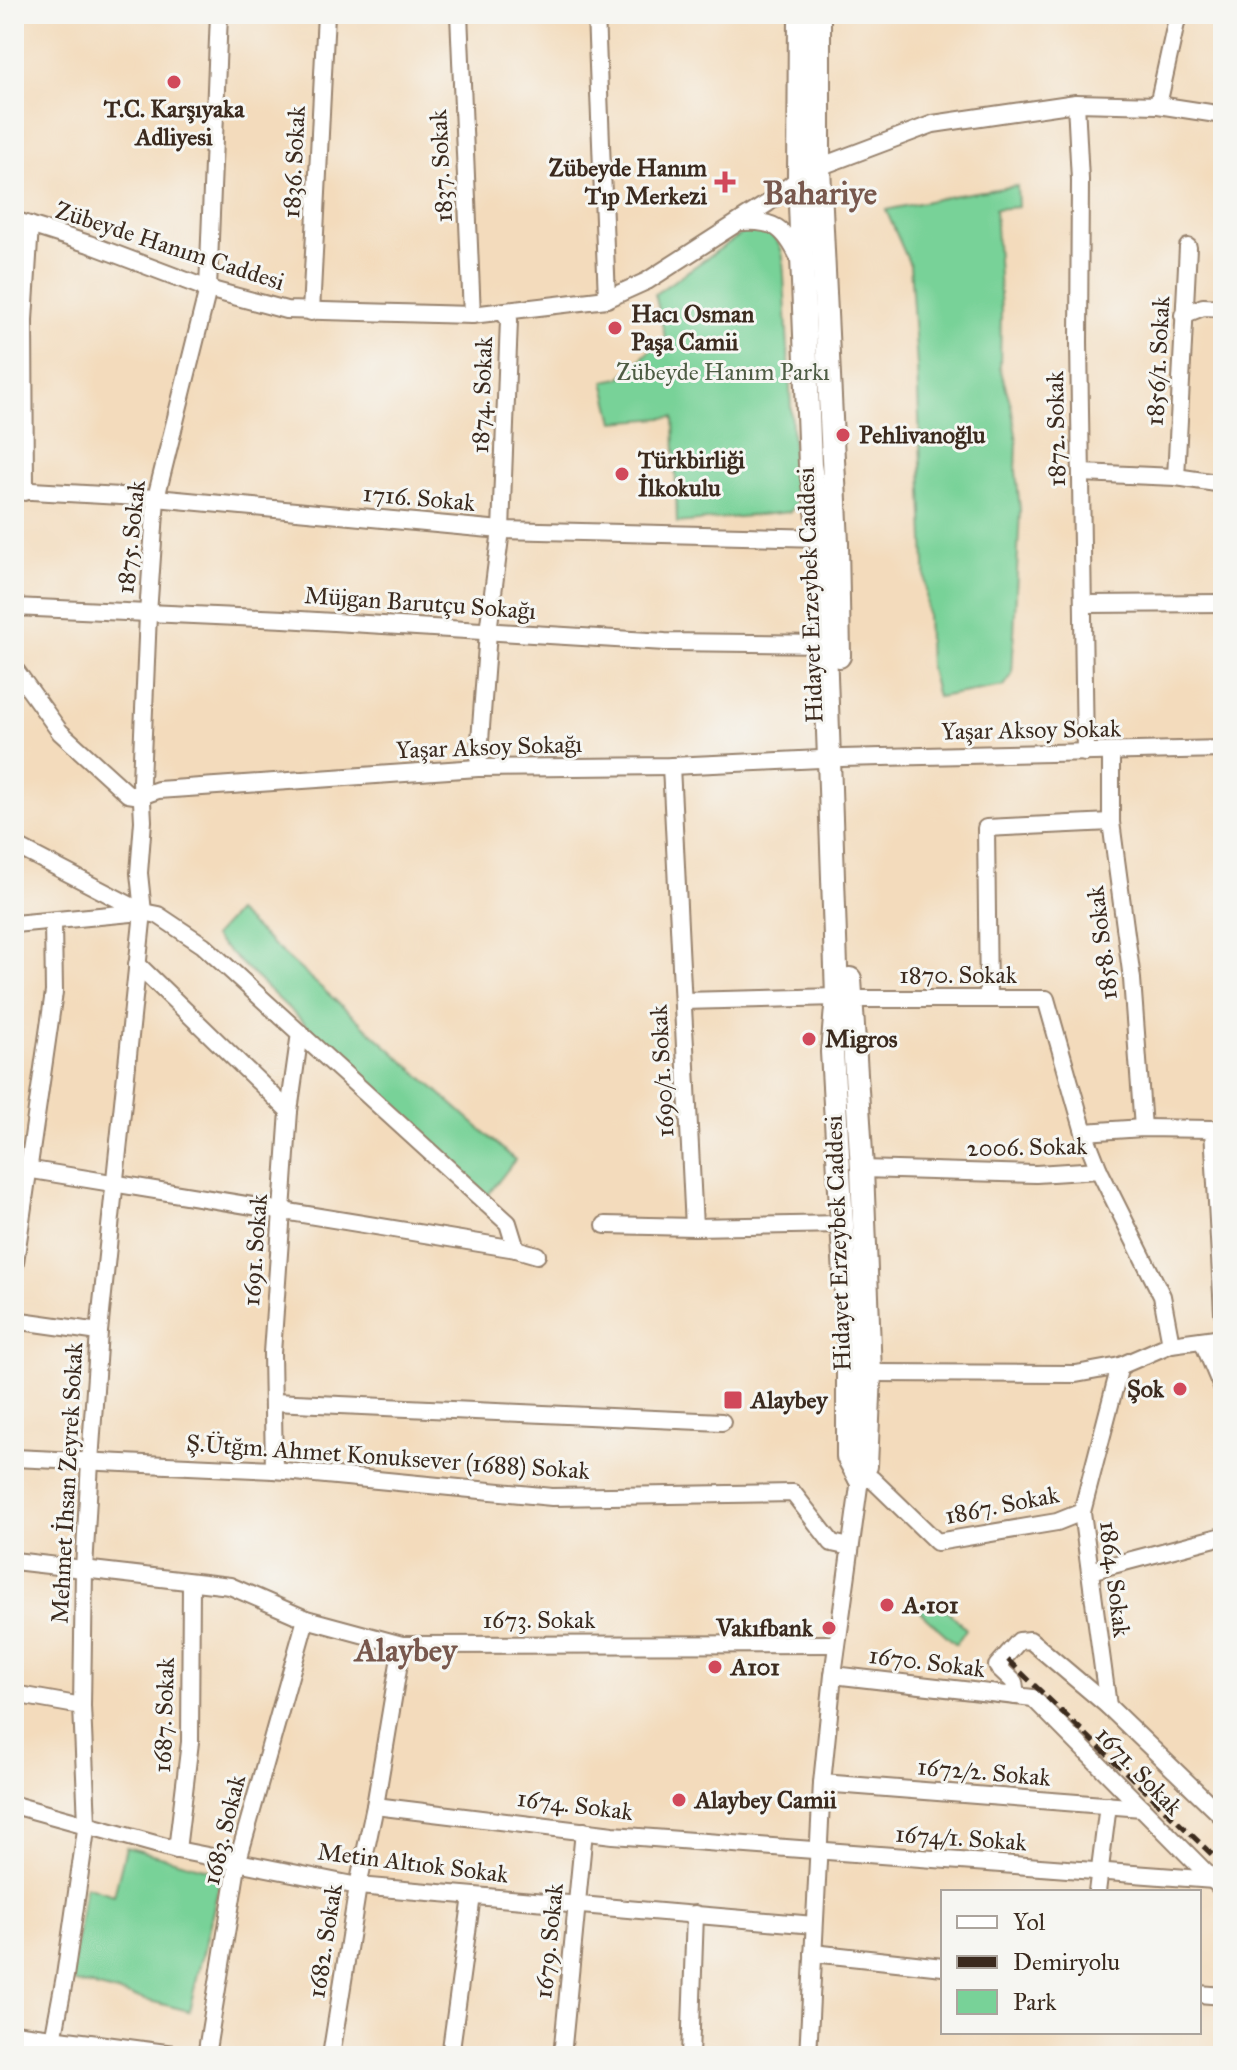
<svg xmlns="http://www.w3.org/2000/svg" width="1237" height="2070" font-family="'IM FELL Great Primer',serif">
	<style>
		.green { fill: #78d298; stroke: #5a7e5b; stroke-width: 2 }
		.lines { fill: none; stroke-linecap: round; stroke-linejoin: round }
		.minor-casing { stroke: #97826d; stroke-width: 20 }
		.major-casing { stroke: #97826d; stroke-width: 26 }
		.minor { stroke: #fff; stroke-width: 16 }
		.major { stroke: #fff; stroke-width: 22 }
		.rail { stroke: #3b2a1e; stroke-width: 5; stroke-dasharray: 12 6; stroke-linecap: butt }
		.poi-dot { fill: #d1495b; stroke: #f6f6f2; stroke-width: 3 }
		.labels { text-anchor: middle; dominant-baseline: central; stroke-width: 6; stroke-linejoin: round; paint-order: stroke }
		.poi-label { font-size: 24px; font-weight: bold; fill: #3b2a1e; stroke: #f6f6f2; text-anchor: start }
		.street-label { font-size: 24px; fill: #3b2a1e; stroke: #f6f6f2 }
		.park-label { font-size: 24px; fill: #4d5c43; stroke: #f6f6f2 }
		.district-label { font-size: 32px; font-weight: bold; fill: #78584d; stroke: #f6f6f2 }
	</style>
	<rect width="100%" height="100%" fill="#f6f6f2"/>
	<filter id="ink" filterUnits="userSpaceOnUse"><feTurbulence type="fractalNoise" baseFrequency=".0125" numOctaves="2"/><feDisplacementMap in="SourceGraphic" scale="16" xChannelSelector="R" yChannelSelector="G"/><feConvolveMatrix kernelMatrix="1 2 1 2 8 2 1 2 1" color-interpolation-filters="sRGB"/></filter>
	<filter id="wash" filterUnits="userSpaceOnUse"><feTurbulence type="fractalNoise" baseFrequency=".006" numOctaves="4" result="noise"/><feDisplacementMap in="SourceGraphic" scale="32" xChannelSelector="R" yChannelSelector="G"/><feGaussianBlur stdDeviation="1.8" result="paint"/><feColorMatrix in="noise" values="0 0 0 0 0 0 0 0 0 0 0 0 0 0 0 0 0 1.4 0 .05"/><feComposite in="paint" operator="in"/></filter>
	<g filter="url(#wash)">
		<rect width="100%" height="100%" fill="#f3dbbc"/>
		<g class="green">
			<path d="M1017,186L1018,207L995,209L1001,312L1000,368L1011,405L1017,441L1016,471L1020,510L1012,675L1004,686L937,697L929,665L917,366L910,265L886,210L956,195Z"/>
			<path d="M760,230C775,236 780,242 783,257L796,503L790,512L677,523L674,417L614,422L604,381L620,378L665,337L655,294L746,231Z"/>
			<path d="M236,912L515,1160L487,1196L213,937Z"/>
			<path d="M929,1599L938,1602L966,1629L956,1644L918,1610Z"/>
			<path d="M126,1847L222,1873L189,2011L71,1981L85,1886L114,1895Z"/>
		</g>
	</g>
	<g filter="url(#ink)">
		<g class="lines">
			<defs>
				<g id="minor">
					<path d="M459,14L472,315"/>
					<path d="M596,14L607,299"/>
					<path d="M1076,103L1080,180L1079,342L1085,753"/>
					<path d="M1158,105L1178,14"/>
					<path d="M14,220L89,244L208,289L286,310L472,315L607,299L647,281L768,203L799,178L819,167L933,124L1076,103L1158,105L1223,115"/>
					<path d="M741,222C774,220 784,227 799,258"/>
					<path d="M311,312L326,14"/>
					<path d="M1183,315L1203,307L1223,308"/>
					<path d="M1081,473L1176,477L1223,484"/>
					<path d="M1176,477L1188,247"/>
					<path d="M14,490L156,498L501,530L821,538"/>
					<path d="M25,492L24,320L30,225"/>
					<path d="M1085,604L1223,603"/>
					<path d="M14,607L284,619L665,642L824,644"/>
					<path d="M14,668L60,732L128,794L141,796L158,790L478,768L671,766L841,758L1223,749"/>
					<path d="M1111,752V822L1132,979L1143,1128"/>
					<path d="M671,766L694,1227L842,1224"/>
					<path d="M478,768L488,632L501,530L509,320L503,312"/>
					<path d="M14,845L143,912L158,915L203,945L508,1223L516,1249"/>
					<path d="M14,924L142,912"/>
					<path d="M137,964L289,1111"/>
					<path d="M851,999H1046L1084,1132L1143,1128L1213,1129L1223,1313"/>
					<path d="M988,999L986,828L1111,822"/>
					<path d="M683,1001L837,997"/>
					<path d="M1084,1132L1099,1170"/>
					<path d="M14,1167L516,1249L537,1255"/>
					<path d="M862,1169L1036,1174L1099,1170L1162,1296L1171,1344"/>
					<path d="M605,1225L694,1227"/>
					<path d="M14,1269L54,992L53,922"/>
					<path d="M14,1320L99,1332"/>
					<path d="M1202,1340L1223,1390"/>
					<path d="M870,1373L1076,1374L1120,1366L1171,1344L1223,1337"/>
					<path d="M273,1402L722,1422"/>
					<path d="M14,1458L274,1470L552,1497L793,1493L832,1543L850,1547"/>
					<path d="M274,1470L272,1353L289,1111L300,1033"/>
					<path d="M14,1561L230,1586L306,1619L402,1645L837,1644"/>
					<path d="M1090,1571L1223,1536"/>
					<path d="M833,1675L1033,1698L1223,1890"/>
					<path d="M14,1694L82,1706"/>
					<path d="M1016,1696L1014,1682L997,1666L1019,1641L1030,1640L1108,1706L1223,1817"/>
					<path d="M1108,1706L1082,1512L1120,1366"/>
					<path d="M822,1783L1142,1808"/>
					<path d="M14,1805L177,1850L358,1886L814,1925"/>
					<path d="M375,1806L613,1835L1214,1880"/>
					<path d="M177,1850L190,1742L191,1582"/>
					<path d="M1097,1892L1108,1805"/>
					<path d="M813,1953L943,1967"/>
					<path d="M1199,1994L1223,1996"/>
					<path d="M14,2033L189,2056"/>
					<path d="M50,2056L65,1976L87,1823L82,1706L84,1569L90,1462L99,1332L143,912L139,873L143,821L141,781L148,614L156,498L208,289L219,14"/>
					<path d="M206,2056L238,1860L306,1619"/>
					<path d="M331,2056L358,1886L375,1806L402,1645"/>
					<path d="M450,2056L472,1896"/>
					<path d="M562,2056L584,1831"/>
					<path d="M690,2056L695,1914"/>
					<path d="M808,2056L822,1783L833,1675L860,1479H872L937,1542L1057,1522L1082,1512"/>
					<path d="M1219,2056L1223,2046"/>
				</g>
				<g id="major">
					<path d="M800,14L799,178L810,465L821,538L829,759L837,997L832,1052L848,1327V1457L860,1479"/>
					<path d="M819,14V167L837,543L839,656"/>
					<path d="M850,979L862,1169L870,1373L866,1466L860,1479"/>
				</g>
			</defs>
			<use href="#minor" class="minor-casing"/>
			<use href="#major" class="major-casing"/>
			<use href="#minor" class="minor"/>
			<use href="#major" class="major"/>
			<path class="rail" d="M1008,1660L1223,1865"/>
		</g>
	</g>
	<g class="poi-dot">
		<circle cx="174" cy="82" r="8"/>
		<path d="M721 170h8v8h8v8h-8v8h-8v-8h-8v-8h8z"/>
		<circle cx="615" cy="328" r="8"/>
		<circle cx="843" cy="435" r="8"/>
		<circle cx="622" cy="474" r="8"/>
		<circle cx="809" cy="1039" r="8"/>
		<circle cx="1180" cy="1389" r="8"/>
		<rect x="723" y="1390" width="20" height="20" rx="4"/>
		<circle cx="887" cy="1605" r="8"/>
		<circle cx="829" cy="1628" r="8"/>
		<circle cx="715" cy="1667" r="8"/>
		<circle cx="679" cy="1800" r="8"/>
	</g>
	<g class="labels">
		<g class="poi-label">
			<text x="174" y="109" text-anchor="middle">T.C. Karşıyaka<tspan x="174" dy="28">Adliyesi</tspan></text>
			<text x="707" y="168" text-anchor="end">Zübeyde Hanım<tspan x="707" dy="28">Tıp Merkezi</tspan></text>
			<text x="631" y="314">Hacı Osman<tspan x="631" dy="28">Paşa Camii</tspan></text>
			<text x="859" y="435">Pehlivanoğlu</text>
			<text x="638" y="460">Türkbirliği<tspan x="638" dy="28">İlkokulu</tspan></text>
			<text x="825" y="1039">Migros</text>
			<text x="1164" y="1389" text-anchor="end">Şok</text>
			<text x="751" y="1400">Alaybey</text>
			<text x="903" y="1605">A•101</text>
			<text x="813" y="1628" text-anchor="end">Vakıfbank</text>
			<text x="731" y="1667">A101</text>
			<text x="695" y="1800">Alaybey Camii</text>
		</g>
		<g class="street-label">
			<text transform="translate(294 162) rotate(-87)">1836. Sokak</text>
			<text transform="translate(441 166) rotate(-93)">1837. Sokak</text>
			<text transform="translate(170 246) rotate(18)">Zübeyde Hanım Caddesi</text>
			<text transform="translate(1158 361) rotate(-87)">1856/1. Sokak</text>
			<text transform="translate(482 395) rotate(-88)">1874. Sokak</text>
			<text transform="translate(1056 429) rotate(-91)">1872. Sokak</text>
			<text transform="translate(419 498) rotate(5)">1716. Sokak</text>
			<text transform="translate(131 537) rotate(-84)">1875. Sokak</text>
			<text transform="translate(810 595) rotate(-92)">Hidayet Erzeybek Caddesi</text>
			<text transform="translate(420 603) rotate(4)">Müjgan Barutçu Sokağı</text>
			<text transform="translate(1031 730) rotate(-1)">Yaşar Aksoy Sokak</text>
			<text transform="translate(489 747) rotate(-2)">Yaşar Aksoy Sokağı</text>
			<text transform="translate(1102 943) rotate(-97)">1858. Sokak</text>
			<text x="958" y="975">1870. Sokak</text>
			<text transform="translate(662 1071) rotate(-93)">1690/1. Sokak</text>
			<text transform="translate(1027 1147) rotate(-1)">2006. Sokak</text>
			<text transform="translate(838 1243) rotate(-92)">Hidayet Erzeybek Caddesi</text>
			<text transform="translate(255 1250) rotate(-86)">1691. Sokak</text>
			<text transform="translate(388 1457) rotate(4)">Ş.Ütğm. Ahmet Konuksever (1688) Sokak</text>
			<text transform="translate(67 1483) rotate(-87)">Mehmet İhsan Zeyrek Sokak</text>
			<text transform="translate(1002 1505) rotate(-11)">1867. Sokak</text>
			<text transform="translate(1115 1579) rotate(83)">1864. Sokak</text>
			<text x="539" y="1620">1673. Sokak</text>
			<text transform="translate(927 1662) rotate(7)">1670. Sokak</text>
			<text transform="translate(164 1715) rotate(-88)">1687. Sokak</text>
			<text transform="translate(1139 1771) rotate(46)">1671. Sokak</text>
			<text transform="translate(984 1772) rotate(5)">1672/2. Sokak</text>
			<text transform="translate(575 1805) rotate(7)">1674. Sokak</text>
			<text transform="translate(224 1830) rotate(-76)">1683. Sokak</text>
			<text transform="translate(961 1838) rotate(4)">1674/1. Sokak</text>
			<text transform="translate(413 1863) rotate(7)">Metin Altıok Sokak</text>
			<text transform="translate(325 1941) rotate(-81)">1682. Sokak</text>
			<text transform="translate(549 1941) rotate(-84)">1679. Sokak</text>
		</g>
		<g class="park-label">
			<text x="723" y="372">Zübeyde Hanım Parkı</text>
		</g>
		<g class="district-label">
			<text x="820" y="193">Bahariye</text>
			<text x="406" y="1650">Alaybey</text>
		</g>
	</g>
	<rect width="1237" height="2070" fill="none" stroke="#f6f6f2" stroke-width="48"/>
	<rect x="941" y="1890" width="260" height="144" fill="#f6f6f2" stroke="#aba49d" stroke-width="2"/>
	<rect x="957" y="1916" width="40" height="12" fill="#ffffff" stroke="#aba49d" stroke-width="2"/>
	<text x="1013" y="1930" font-size="24" fill="#3b2a1e">Yol</text>
	<rect x="957" y="1956" width="40" height="12" fill="#3b2a1e" stroke="#aba49d" stroke-width="2"/>
	<text x="1013" y="1970" font-size="24" fill="#3b2a1e">Demiryolu</text>
	<rect x="957" y="1990" width="40" height="24" fill="#78d298" stroke="#aba49d" stroke-width="2"/>
	<text x="1013" y="2010" font-size="24" fill="#3b2a1e">Park</text>
</svg>
